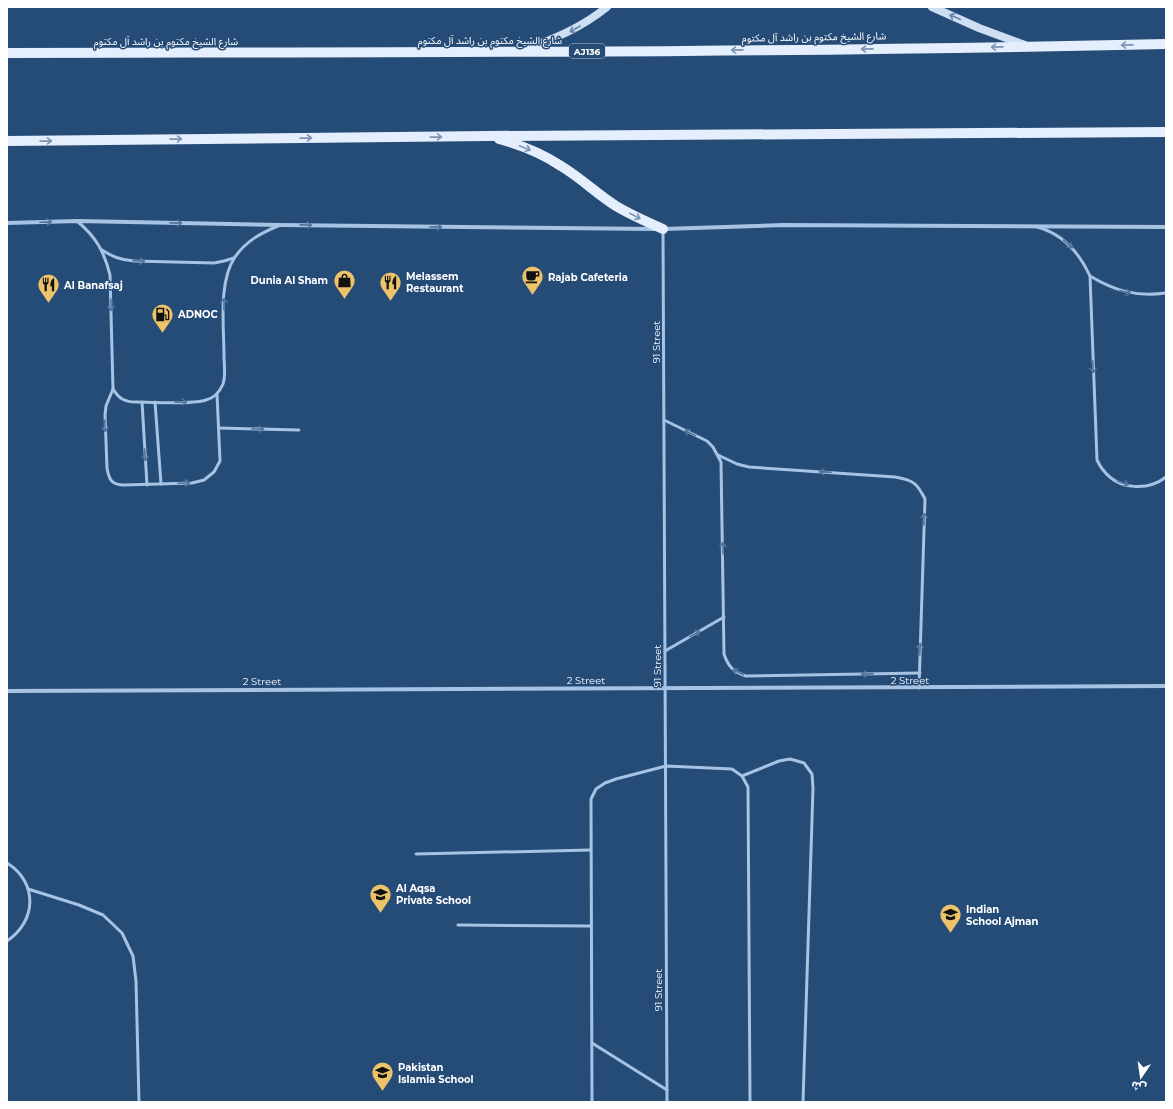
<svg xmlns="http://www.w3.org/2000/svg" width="1173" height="1109" font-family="Montserrat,'Noto Sans Arabic',sans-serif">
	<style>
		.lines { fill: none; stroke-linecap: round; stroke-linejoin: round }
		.lane { stroke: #a6c3e3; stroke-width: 3 }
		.street { stroke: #a6c3e3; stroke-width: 4 }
		.secondary { stroke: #cedff3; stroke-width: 8 }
		.primary { stroke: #e5eefc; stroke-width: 10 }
		.oneway { stroke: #6986a9 }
		.oneway2 { stroke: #7b94b3 }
		.oneway3 { stroke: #52759d }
		.labels { text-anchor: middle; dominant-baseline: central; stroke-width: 3; stroke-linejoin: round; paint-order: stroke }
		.shield { fill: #254b77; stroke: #bec9d6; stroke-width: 1 }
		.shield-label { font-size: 9px; font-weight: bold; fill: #fff }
		.street-label { font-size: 10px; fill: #fff; stroke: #254b77 }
		.poi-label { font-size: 10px; font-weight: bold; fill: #fff; stroke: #254b77; text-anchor: start }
	</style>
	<rect width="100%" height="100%" fill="#254b77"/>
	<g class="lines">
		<g class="lane">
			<path d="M77,221C96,237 104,251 110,275L113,389C119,399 125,402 136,402C155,402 190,405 206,400C214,398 220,391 223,384C226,376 224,365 224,356C224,327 218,282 235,257C246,241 261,233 278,226"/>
			<path d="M1037,227C1063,234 1079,252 1090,276L1097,460C1099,464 1101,468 1104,471C1119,490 1148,491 1166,477"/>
			<path d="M663,231L667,1102"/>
			<path d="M102,250C113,257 121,260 134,261L214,263L224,261L234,258"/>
			<path d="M1090,276C1115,291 1136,297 1166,293"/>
			<path d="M113,389L106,406L105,415L107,468C109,480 112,485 124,485L192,483L204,480L214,472L220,461L217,394"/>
			<path d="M142,402L147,485"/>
			<path d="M155,402L161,484"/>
			<path d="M664,420L707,441L713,447L721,462L724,654C728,666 733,672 746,676L920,673"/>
			<path d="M219,428L299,430"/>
			<path d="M718,455L737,464L749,467L895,477C913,480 917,483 925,499L919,688"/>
			<path d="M665,651L724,617"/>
			<path d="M742,776L779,761L790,759L804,763L812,774L813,788L803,1102"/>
			<path d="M416,854L590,850"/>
			<path d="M7,863C38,882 37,921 7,941"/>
			<path d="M28,889L79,905L103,915L122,933L133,956L136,981L139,1102"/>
			<path d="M458,925L591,926"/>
			<path d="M592,1043L667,1090"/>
			<path d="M592,1102L591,799L596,789L605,783L616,779L666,766L732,769L742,776L748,787L750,1102"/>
		</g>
		<g class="street">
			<path d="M7,223L77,221L280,225L656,229"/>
			<path d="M663,229L783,225L1166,227"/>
			<path d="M7,691L1166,686"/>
		</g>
		<g class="secondary">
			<path d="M932,7L979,28L1025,45"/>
			<path d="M523,50C554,39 581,28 607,7"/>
		</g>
		<g class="primary">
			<path d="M7,53C393,52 780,53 1166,44"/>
			<path d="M499,139C521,145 543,154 561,166C581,178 597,194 616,206C631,215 647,222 663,229"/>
			<path d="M7,141L488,136L1166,132"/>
		</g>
	</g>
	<defs><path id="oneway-shaft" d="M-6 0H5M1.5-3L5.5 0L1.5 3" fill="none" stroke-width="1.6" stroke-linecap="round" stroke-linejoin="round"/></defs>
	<g class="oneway">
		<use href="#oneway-shaft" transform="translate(955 17) rotate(-156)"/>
		<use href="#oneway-shaft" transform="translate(575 29) rotate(150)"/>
	</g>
	<g class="oneway2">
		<use href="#oneway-shaft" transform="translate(1127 45) rotate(179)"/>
		<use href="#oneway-shaft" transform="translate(997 47) rotate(179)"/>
		<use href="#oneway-shaft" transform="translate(867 49) rotate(179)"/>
		<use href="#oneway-shaft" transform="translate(737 50) rotate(179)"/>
		<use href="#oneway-shaft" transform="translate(436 137) rotate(-1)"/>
		<use href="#oneway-shaft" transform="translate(306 138) rotate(-1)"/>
		<use href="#oneway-shaft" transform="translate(176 139) rotate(-1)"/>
		<use href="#oneway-shaft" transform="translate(46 141) rotate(-1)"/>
		<use href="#oneway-shaft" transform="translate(525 148) rotate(22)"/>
		<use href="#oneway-shaft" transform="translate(635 216) rotate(28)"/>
	</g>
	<g class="oneway3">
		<use href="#oneway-shaft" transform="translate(46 222) rotate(-2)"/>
		<use href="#oneway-shaft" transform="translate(176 223) rotate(1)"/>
		<use href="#oneway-shaft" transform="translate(306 225) rotate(1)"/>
		<use href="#oneway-shaft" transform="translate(436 227) rotate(1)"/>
		<use href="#oneway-shaft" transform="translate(1068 244) rotate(41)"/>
		<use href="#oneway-shaft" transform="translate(139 261) rotate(2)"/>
		<use href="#oneway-shaft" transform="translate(1125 292) rotate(13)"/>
		<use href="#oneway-shaft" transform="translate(224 304) rotate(-90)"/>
		<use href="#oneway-shaft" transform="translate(111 305) rotate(89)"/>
		<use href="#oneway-shaft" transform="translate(1093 367) rotate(88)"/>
		<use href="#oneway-shaft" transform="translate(181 402) rotate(-1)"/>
		<use href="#oneway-shaft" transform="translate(105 426) rotate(88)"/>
		<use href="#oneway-shaft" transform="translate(258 429) rotate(1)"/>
		<use href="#oneway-shaft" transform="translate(690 433) rotate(-154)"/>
		<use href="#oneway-shaft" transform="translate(145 455) rotate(86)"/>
		<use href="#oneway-shaft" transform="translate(825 472) rotate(-176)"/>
		<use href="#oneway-shaft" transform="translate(184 483) rotate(-3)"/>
		<use href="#oneway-shaft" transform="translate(1123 483) rotate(19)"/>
		<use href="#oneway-shaft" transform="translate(924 519) rotate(-88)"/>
		<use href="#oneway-shaft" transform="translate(723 548) rotate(-91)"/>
		<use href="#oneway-shaft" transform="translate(695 634) rotate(-30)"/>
		<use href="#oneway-shaft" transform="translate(920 649) rotate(-88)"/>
		<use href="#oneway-shaft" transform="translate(738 672) rotate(-153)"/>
		<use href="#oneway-shaft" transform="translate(867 674) rotate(179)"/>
	</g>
	<defs>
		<symbol id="cafe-pin" viewBox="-11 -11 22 30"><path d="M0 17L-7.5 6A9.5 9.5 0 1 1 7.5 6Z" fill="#ecc36a" stroke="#254b77"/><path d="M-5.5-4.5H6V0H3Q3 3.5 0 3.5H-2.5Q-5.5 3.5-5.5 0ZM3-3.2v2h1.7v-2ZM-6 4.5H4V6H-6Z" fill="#111"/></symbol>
		<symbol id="shop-pin" viewBox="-11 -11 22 30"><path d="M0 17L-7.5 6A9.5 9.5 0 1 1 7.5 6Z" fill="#ecc36a" stroke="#254b77"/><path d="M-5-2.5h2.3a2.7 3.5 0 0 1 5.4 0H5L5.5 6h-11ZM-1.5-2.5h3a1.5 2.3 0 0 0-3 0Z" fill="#111"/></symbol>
		<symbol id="restaurant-pin" viewBox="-11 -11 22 30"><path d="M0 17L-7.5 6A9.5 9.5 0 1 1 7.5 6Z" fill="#ecc36a" stroke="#254b77"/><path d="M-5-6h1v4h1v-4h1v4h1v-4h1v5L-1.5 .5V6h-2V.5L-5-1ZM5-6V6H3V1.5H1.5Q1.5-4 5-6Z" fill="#111"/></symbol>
		<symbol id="fuel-pin" viewBox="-11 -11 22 30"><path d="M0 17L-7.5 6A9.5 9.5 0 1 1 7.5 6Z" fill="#ecc36a" stroke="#254b77"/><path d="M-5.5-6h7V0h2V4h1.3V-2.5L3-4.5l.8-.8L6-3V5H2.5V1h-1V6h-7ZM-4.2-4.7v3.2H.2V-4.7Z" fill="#111"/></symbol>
		<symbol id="school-pin" viewBox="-11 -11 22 30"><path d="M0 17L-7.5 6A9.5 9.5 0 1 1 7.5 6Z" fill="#ecc36a" stroke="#254b77"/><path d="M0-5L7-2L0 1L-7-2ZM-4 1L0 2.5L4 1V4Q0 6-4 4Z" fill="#111"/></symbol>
	</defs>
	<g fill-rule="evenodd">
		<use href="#cafe-pin" x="520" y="264" width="25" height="34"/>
		<use href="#shop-pin" x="332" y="268" width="25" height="34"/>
		<use href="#restaurant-pin" x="378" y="270" width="25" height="34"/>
		<use href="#restaurant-pin" x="36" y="272" width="25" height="34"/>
		<use href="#fuel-pin" x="150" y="302" width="25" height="34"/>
		<use href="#school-pin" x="368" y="882" width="25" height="34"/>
		<use href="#school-pin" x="938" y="902" width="25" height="34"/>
		<use href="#school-pin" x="370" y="1060" width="25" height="34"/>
	</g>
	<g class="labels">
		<rect class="shield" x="569" y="44" width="36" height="14" rx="3"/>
		<g class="shield-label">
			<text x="587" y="51">AJ136</text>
		</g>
		<g class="street-label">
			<text transform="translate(814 37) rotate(-1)">شارع الشيخ مكتوم بن راشد آل مكتوم</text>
			<text x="490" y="40">شارع الشيخ مكتوم بن راشد آل مكتوم</text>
			<text x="166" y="41">شارع الشيخ مكتوم بن راشد آل مكتوم</text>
			<text transform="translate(656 342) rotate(-90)">91 Street</text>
			<text transform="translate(657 666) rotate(-90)">91 Street</text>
			<text x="586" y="680">2 Street</text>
			<text x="910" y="680">2 Street</text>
			<text x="262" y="681">2 Street</text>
			<text transform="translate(658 990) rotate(-90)">91 Street</text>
		</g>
		<g class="poi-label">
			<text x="406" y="276">Melassem<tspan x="406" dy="12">Restaurant</tspan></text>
			<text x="548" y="277">Rajab Cafeteria</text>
			<text x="328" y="280" text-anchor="end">Dunia Al Sham</text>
			<text x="64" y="285">Al Banafsaj</text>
			<text x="178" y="314">ADNOC</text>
			<text x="396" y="888">Al Aqsa<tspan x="396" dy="12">Private School</tspan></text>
			<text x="966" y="909">Indian<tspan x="966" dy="12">School Ajman</tspan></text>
			<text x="398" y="1067">Pakistan<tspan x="398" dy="12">Islamia School</tspan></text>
		</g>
	</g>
	<rect width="1173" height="1109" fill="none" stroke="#ffffff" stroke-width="16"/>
	<g transform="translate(1141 1077) rotate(193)" stroke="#254b77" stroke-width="3" paint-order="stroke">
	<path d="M0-3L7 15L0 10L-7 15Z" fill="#ffffff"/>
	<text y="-6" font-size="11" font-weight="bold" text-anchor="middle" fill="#ffffff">ش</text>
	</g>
</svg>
